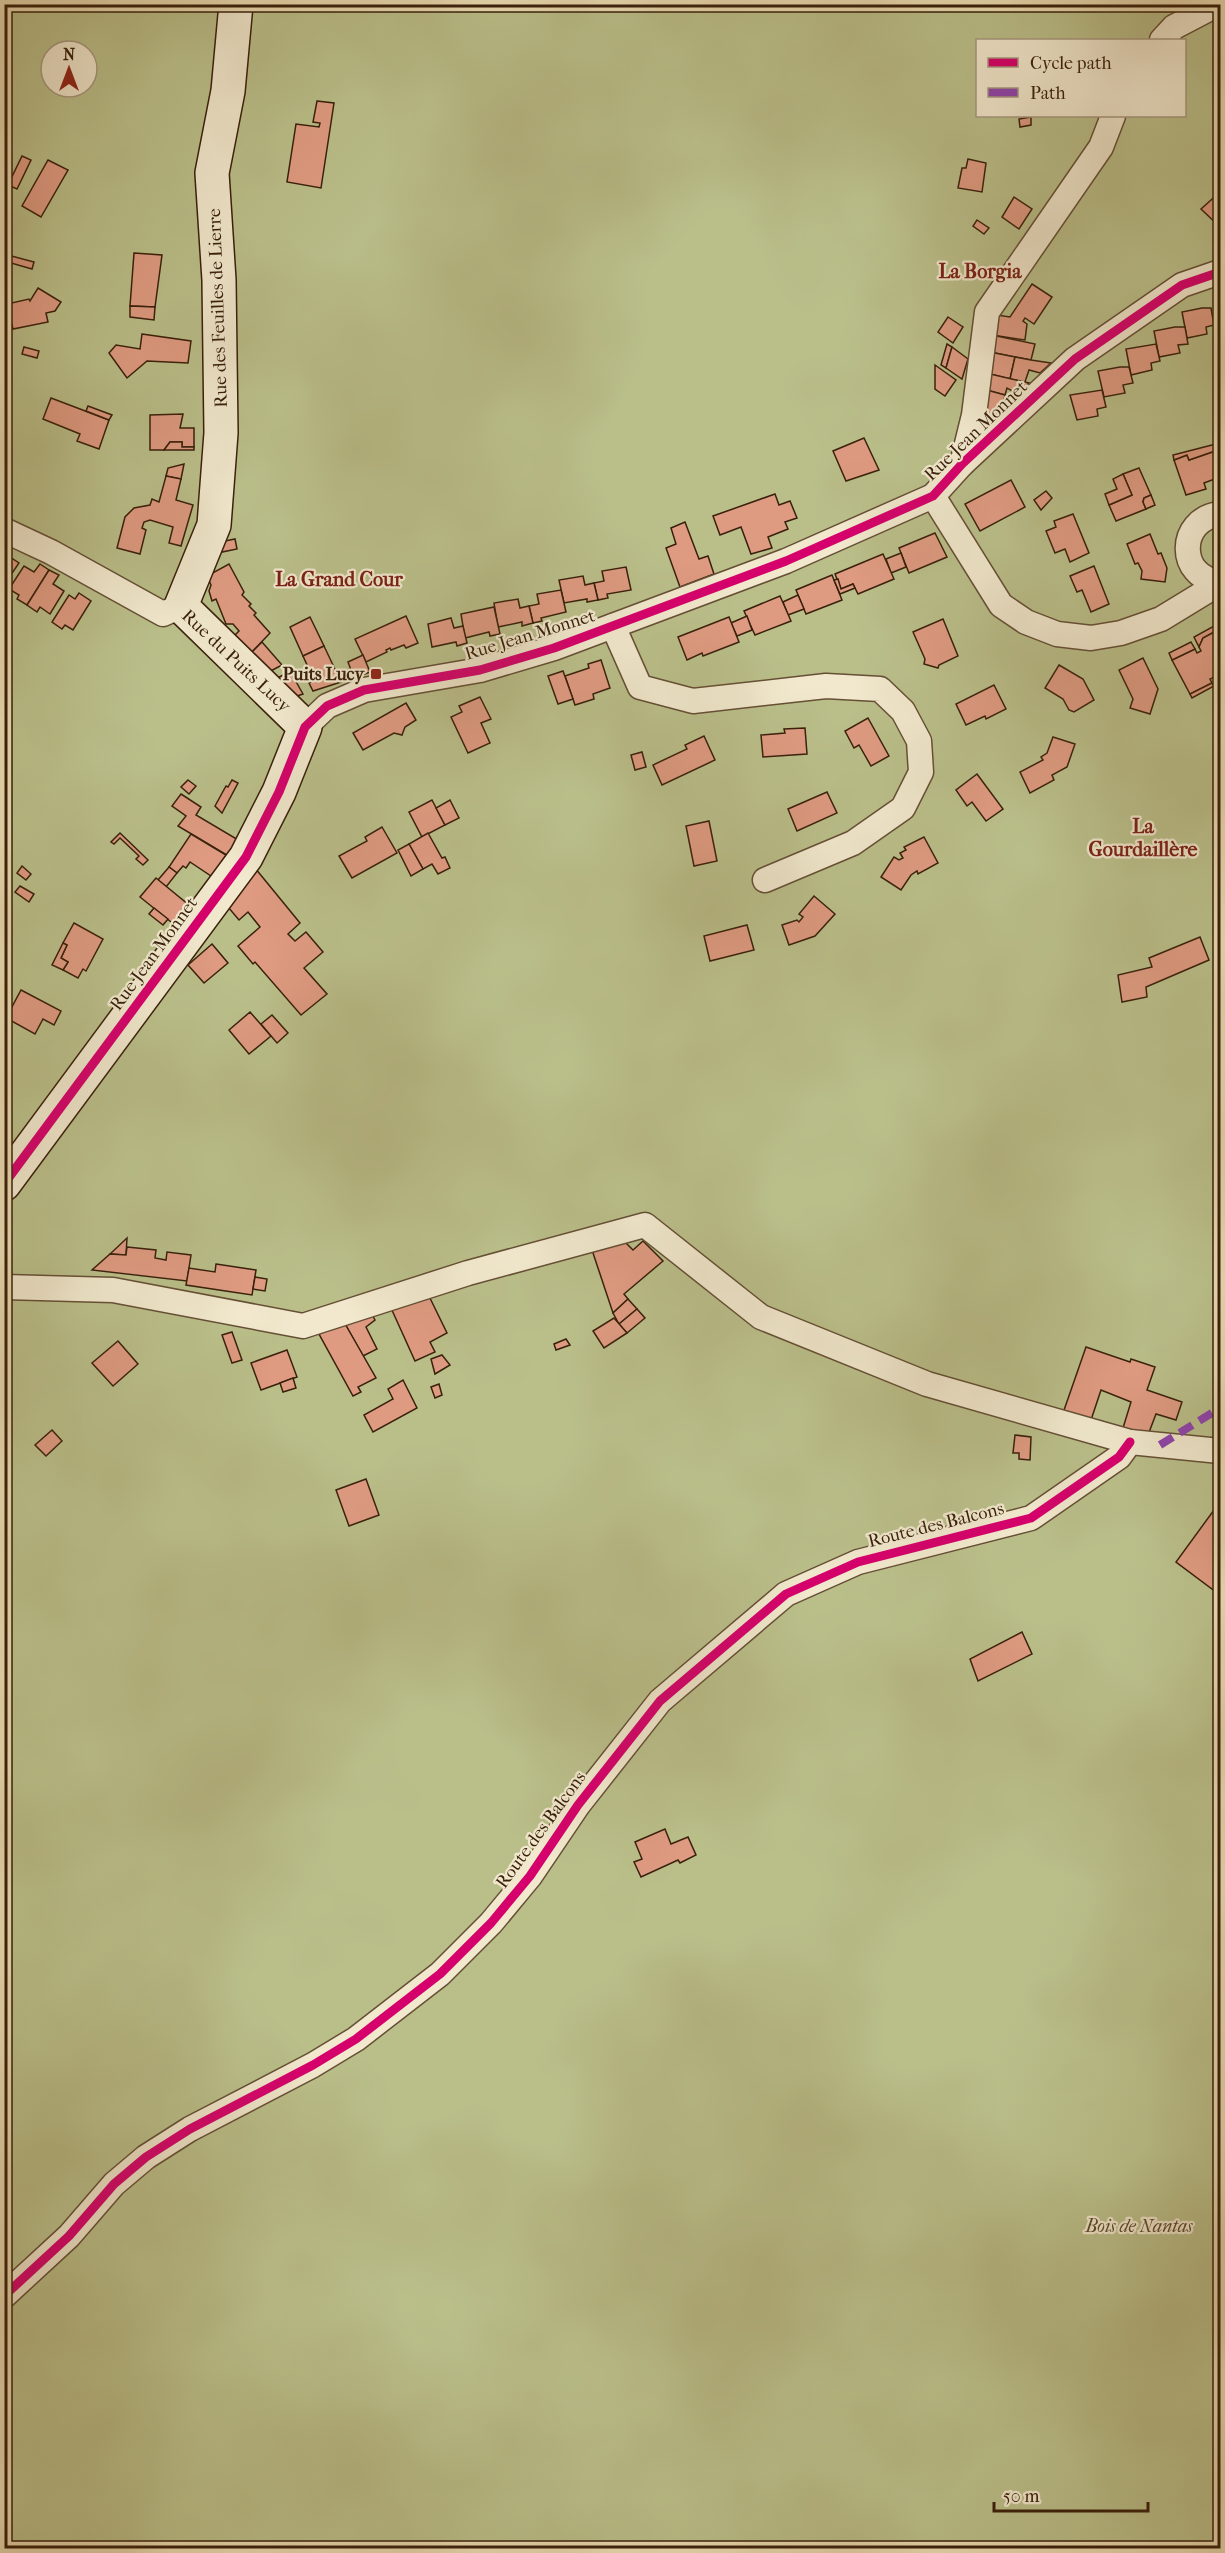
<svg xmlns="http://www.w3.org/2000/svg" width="1225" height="2553" font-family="'IM FELL French Canon',serif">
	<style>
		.green { fill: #babf8a; stroke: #7a704a; stroke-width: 1.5; fill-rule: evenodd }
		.building { fill: #df9b82; stroke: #39200b; stroke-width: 1.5 }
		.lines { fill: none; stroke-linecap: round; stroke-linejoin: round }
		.street-casing { stroke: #654f35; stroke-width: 27 }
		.secondary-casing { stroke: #39200b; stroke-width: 36 }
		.street { stroke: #f1e8cd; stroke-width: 24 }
		.secondary { stroke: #f1e8cd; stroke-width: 33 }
		.quiet { stroke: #8e44ad; stroke-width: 8; stroke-dasharray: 15 8; stroke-linecap: butt }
		.cycleway-casing { stroke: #f1e8cd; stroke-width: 13 }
		.cycleway { stroke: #d6006c; stroke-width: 9 }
		.poi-dot { fill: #8f2418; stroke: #f1e8cd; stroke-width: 2 }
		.labels { text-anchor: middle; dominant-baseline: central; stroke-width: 4.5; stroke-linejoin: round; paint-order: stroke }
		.street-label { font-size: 18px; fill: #39200b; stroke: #f1e8cd }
		.poi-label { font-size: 18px; font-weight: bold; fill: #39200b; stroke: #f1e8cd; text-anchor: end }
		.park-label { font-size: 18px; font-style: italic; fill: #59482b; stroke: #f1e8cd }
		.neighbourhood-label { font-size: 20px; font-weight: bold; fill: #7a1f14; stroke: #f1e8cd }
	</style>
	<rect width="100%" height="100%" fill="#eadcb2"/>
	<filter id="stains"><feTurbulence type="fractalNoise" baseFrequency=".00333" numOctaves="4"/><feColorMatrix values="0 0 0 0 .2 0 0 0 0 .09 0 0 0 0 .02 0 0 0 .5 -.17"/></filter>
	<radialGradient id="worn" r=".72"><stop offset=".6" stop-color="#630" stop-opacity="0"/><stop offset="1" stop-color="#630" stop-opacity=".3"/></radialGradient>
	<path class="green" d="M5,5H1220V2548H5ZM978,40H1184V116H978ZM51,51H87V87H51Z"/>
	<g class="building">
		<path d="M317,101L334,103L321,188L287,182L296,124L319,127L320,123L313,122Z"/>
		<path d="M1031,117V125L1020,127L1019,119Z"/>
		<path d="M22,156L31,160L17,189L8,185Z"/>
		<path d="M968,159L986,163L982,192L958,188L962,168H966Z"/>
		<path d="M48,160L68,170L41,217L22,206Z"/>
		<path d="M1220,192V227L1201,209Z"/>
		<path d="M1014,197L1032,209L1019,229L1002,217Z"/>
		<path d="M977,220L989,228L984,234L973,226Z"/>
		<path d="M134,253L162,255L155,307L130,306Z"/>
		<path d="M4,254L34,262L32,269L4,261Z"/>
		<path d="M1032,284L1052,297L1034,324L1025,318L1023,321L1027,324L1025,340L992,335L997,315L1010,317Z"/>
		<path d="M38,288L61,302L55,311L46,313L48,322L13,329L7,304L29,299L30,301Z"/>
		<path d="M130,306L155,307L154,320L130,317Z"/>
		<path d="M1202,308H1211L1214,325L1206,327L1207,334L1187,338L1182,312Z"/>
		<path d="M948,317L963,327L953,343L938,332Z"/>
		<path d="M1175,327H1185L1188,344L1178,345L1180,353L1159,357L1154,331Z"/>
		<path d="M142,334L191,341L188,363L147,361L127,378L109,353L116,345L140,349Z"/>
		<path d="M992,335L1035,344L1031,360L990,352Z"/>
		<path d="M947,344L952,347L946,368L941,365Z"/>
		<path d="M1156,344L1160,361L1151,363L1152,370L1131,375L1126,349Z"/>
		<path d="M24,347L39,351L37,358L22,354Z"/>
		<path d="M952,347L968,359L962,379L946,368Z"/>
		<path d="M990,352L1015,357L1010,379L986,373Z"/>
		<path d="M1015,357L1031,360L1051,363L1040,373L1029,370L1025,382L1010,379Z"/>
		<path d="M935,365L956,380L945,396L935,389Z"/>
		<path d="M1120,367H1129L1133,383L1123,385L1125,393L1104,397L1098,371Z"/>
		<path d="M986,373L1029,383L1018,394L1007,388L1005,395L983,389Z"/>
		<path d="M983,389L1005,395L1001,415L993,423L981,419Z"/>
		<path d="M1102,390L1106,407L1097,409L1098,416L1077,420L1070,395Z"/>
		<path d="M51,398L109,420L99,449L77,441L80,434L43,419Z"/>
		<path d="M88,406L112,415L109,420L86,411Z"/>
		<path d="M183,414L180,428H194V447H182V442H170L164,450H150V415Z"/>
		<path d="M864,438L879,470L846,481L833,451Z"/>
		<path d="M1220,440V477L1204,483L1206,489L1186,495L1174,460L1187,455L1189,460L1218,450L1215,442Z"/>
		<path d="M170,442H182V447H194V450H164Z"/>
		<path d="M1216,444L1218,450L1189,460L1187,455L1174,460L1173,455Z"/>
		<path d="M184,464L181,479L166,476L168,468Z"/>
		<path d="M1139,468L1151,495L1144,498L1143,502L1146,509L1116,521L1109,505L1132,495L1123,474Z"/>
		<path d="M1123,474L1132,495L1109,505L1105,494L1117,489L1113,479Z"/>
		<path d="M166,476L181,479L176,500L193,505L181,546L169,543L173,527L150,520L144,522L142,528L146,530L140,554L117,548L125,517L134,508L150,505L152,499L159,502Z"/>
		<path d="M1011,480L1025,507L980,531L965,504Z"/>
		<path d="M1046,491L1052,498L1041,510L1034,500Z"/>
		<path d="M775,494L779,505L790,501L797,518L785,522L788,529L768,537L772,548L751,554L741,527L720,535L713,516Z"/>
		<path d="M1151,495L1155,505L1146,509L1143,502L1144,498Z"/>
		<path d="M1073,514L1089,553L1070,562L1065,549L1055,553L1046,531L1056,527L1054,521Z"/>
		<path d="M685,522L699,559L708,556L714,574L680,587L666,548L676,544L671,528Z"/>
		<path d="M935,533L947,557L909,573L899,548Z"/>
		<path d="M1150,534L1158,554L1161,553L1167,568L1165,582L1141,579L1142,571L1138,563L1135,564L1127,544Z"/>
		<path d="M235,539L237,549L222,552L220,542Z"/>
		<path d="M4,546L11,550L7,555L19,563L4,585Z"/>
		<path d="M901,553L906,567L891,573L886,559Z"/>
		<path d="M883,554L894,579L858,594L853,584L841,589L835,574Z"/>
		<path d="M40,564L49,570L27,605L17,599L19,595L9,589L24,566L34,572Z"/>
		<path d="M229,564L244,592L242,595L251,604L249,606L256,613L254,615L270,633L250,654L233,637L239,631L233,624H226L216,599L212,601L209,591L211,585L207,576Z"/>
		<path d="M1094,566L1109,604L1091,612L1082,590L1077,592L1070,576Z"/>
		<path d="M626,567L631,590L607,594L608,598L598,600L594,583L604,581L602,571Z"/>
		<path d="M49,570L59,575L53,584L64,591L50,614L40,607L37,612L27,605Z"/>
		<path d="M832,575L842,600L806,614L796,590Z"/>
		<path d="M583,576L585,585L594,583L598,600L587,602V599L564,603L559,580Z"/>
		<path d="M838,579L841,589L853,584L855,588L840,594L834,580Z"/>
		<path d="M561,590L566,612L541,618L542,621L533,623L529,606L539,604L537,594Z"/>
		<path d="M79,593L91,601L73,630L65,625L62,629L52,622L69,595L75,599Z"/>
		<path d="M798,595L804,609L788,615L783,602Z"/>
		<path d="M780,596L791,621L755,635L744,611Z"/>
		<path d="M518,599L520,608L529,606L533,623L522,626V622L498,627L494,603Z"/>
		<path d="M494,607L500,634L490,636L489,632L465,638L461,614Z"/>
		<path d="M406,616L418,643L406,648L404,645L391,650L390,648L386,650L387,652L366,662L355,639Z"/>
		<path d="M747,616L752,630L737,636L731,623Z"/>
		<path d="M310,617L324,646L303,656L290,627Z"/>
		<path d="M729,617L739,642L703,656L702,653L687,660L678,637Z"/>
		<path d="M451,618L454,628L463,626L467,643L457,646L456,642L432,647L428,624Z"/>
		<path d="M943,619L958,656L939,665L938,668L924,664L925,659L913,632Z"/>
		<path d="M1214,626L1216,631L1203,638L1199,647L1194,637Z"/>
		<path d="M1216,631L1220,639V666L1216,668L1219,675L1210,679L1212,683L1190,694L1172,660L1195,649L1197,653L1201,651L1199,647L1203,638Z"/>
		<path d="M262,642L282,665L267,673L250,654Z"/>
		<path d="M1191,642L1195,649L1172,660L1169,653Z"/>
		<path d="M324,646L341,682L313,691L309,683L314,680L303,656Z"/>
		<path d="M363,655L370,672L354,678L348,662Z"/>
		<path d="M1143,658L1158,689L1150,714L1130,708L1133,699L1119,670Z"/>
		<path d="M601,660L610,688L593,694L594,699L575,705L565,676L589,668L588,664Z"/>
		<path d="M1059,665L1083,679L1094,700L1074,712L1069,710L1063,699L1045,688Z"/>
		<path d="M290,671L303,694L288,699L274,680Z"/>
		<path d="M563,671L573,699L558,704L548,676Z"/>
		<path d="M1212,683L1214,686L1192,698L1190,694Z"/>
		<path d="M994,685L1006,709L986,719L985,716L966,725L956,704Z"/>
		<path d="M480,697L491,719L481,723L490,743L468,753L451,717L462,712L459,706Z"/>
		<path d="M406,703L416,720L405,727L402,735L394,733L363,750L353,733Z"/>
		<path d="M868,718L889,756L871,766L859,745L854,748L845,731Z"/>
		<path d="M805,728L807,754L763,757L761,735L785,733L784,729Z"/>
		<path d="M704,736L715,760L662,785L653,765L687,749L685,745Z"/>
		<path d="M1053,737L1075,744L1067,767L1052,775L1054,780L1030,793L1020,772L1043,760L1041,757L1047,753Z"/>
		<path d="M642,752L646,767L635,770L631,755Z"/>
		<path d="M977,774L1003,809L986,821L972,802L967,806L956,790Z"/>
		<path d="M188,780L196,786L189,794L181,787Z"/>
		<path d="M232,780L238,783L222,813L215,806L226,786L228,787Z"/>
		<path d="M827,792L837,813L797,831L788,809Z"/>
		<path d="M181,794L201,807L196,815L240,841L230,857L178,826L186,816L172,806Z"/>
		<path d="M432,800L445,825L422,837L409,812Z"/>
		<path d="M450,800L459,818L445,825L436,808Z"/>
		<path d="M709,821L717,861L694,866L686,826Z"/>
		<path d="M382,827L397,853L352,878L339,856L367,841L365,837Z"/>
		<path d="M120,833L148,860L143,865L136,859L139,856L120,838L114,844L111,842Z"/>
		<path d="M428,833L442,858L445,857L450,868L438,874L432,864L423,869L409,844Z"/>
		<path d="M191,834L226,855L214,878L190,862L186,868L183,866L177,873L169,867Z"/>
		<path d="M924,837L938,863L918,874L917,871L911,875L901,890L881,877L894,857L899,860L903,858L900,853L906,850L904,847Z"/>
		<path d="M409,844L423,869L411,876L398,850Z"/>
		<path d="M22,866L31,874L26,880L17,873Z"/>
		<path d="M169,867L177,873L166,887L158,880Z"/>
		<path d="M255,868L300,923L288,934L295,941L306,932L323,952L304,968L327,994L301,1015L255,962L253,964L238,946L260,927L248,912L239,920L228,907Z"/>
		<path d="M156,878L195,910L181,930L140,897Z"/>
		<path d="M20,886L34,894L29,902L15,892Z"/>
		<path d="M814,896L835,914L815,936L789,945L782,925L797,920L799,922L803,917L799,914Z"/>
		<path d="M154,908L168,919L163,925L149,914Z"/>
		<path d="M74,923L103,939L86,971L83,969L78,978L63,970L68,962L61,958L67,945L63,943Z"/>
		<path d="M747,925L754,950L710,961L704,936Z"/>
		<path d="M1200,937L1209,960L1146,987L1147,997L1122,1002L1118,975L1152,967L1149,958Z"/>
		<path d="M63,943L67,945L61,958L68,962L63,970L52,965Z"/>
		<path d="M212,944L228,963L204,983L188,965Z"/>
		<path d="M21,990L61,1011L54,1025L43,1019L35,1034L6,1018Z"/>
		<path d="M250,1012L271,1036L249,1054L229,1030Z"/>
		<path d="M272,1015L288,1033L277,1043L261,1024Z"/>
		<path d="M127,1238L126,1255L110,1254Z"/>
		<path d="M623,1240L633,1250L643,1241L663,1261L624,1294L628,1299L613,1313L590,1244Z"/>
		<path d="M127,1247L156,1250L155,1258L166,1260L167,1252L191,1255L187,1281L92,1270L110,1254L126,1255Z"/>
		<path d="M216,1264L256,1270L252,1295L186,1285L189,1268L215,1272Z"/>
		<path d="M255,1277L267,1279L265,1291L253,1289Z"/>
		<path d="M427,1292L447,1333L430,1342L435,1352L415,1361L391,1308Z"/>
		<path d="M628,1299L637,1309L619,1324L613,1313Z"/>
		<path d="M637,1309L645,1318L627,1333L619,1324Z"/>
		<path d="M370,1311L375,1320L366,1327L377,1349L363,1356L344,1322Z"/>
		<path d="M614,1318L627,1333L604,1348L593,1331Z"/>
		<path d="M344,1322L376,1378L358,1387L361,1392L353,1396L319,1334Z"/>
		<path d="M232,1332L242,1360L232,1363L222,1335Z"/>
		<path d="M566,1339L570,1345L556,1350L554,1344Z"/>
		<path d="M118,1341L138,1364L113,1386L92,1363Z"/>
		<path d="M1086,1347L1130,1362L1131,1359L1155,1367L1147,1390L1182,1402L1176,1420L1156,1414L1148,1435L1123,1428L1131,1402L1101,1390L1091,1420L1063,1413Z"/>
		<path d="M287,1350L297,1377L261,1390L251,1363Z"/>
		<path d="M442,1355L450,1365L435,1374L431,1359Z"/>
		<path d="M293,1378L296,1388L283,1392L280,1383Z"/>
		<path d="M403,1380L417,1408L373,1432L364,1415L393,1399L388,1389Z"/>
		<path d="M439,1384L442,1395L435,1398L431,1387Z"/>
		<path d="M52,1430L62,1441L46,1456L35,1445Z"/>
		<path d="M1015,1435L1031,1437L1030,1460L1019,1459V1453H1013Z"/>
		<path d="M366,1479L379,1515L349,1526L336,1490Z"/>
		<path d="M1214,1510L1220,1514V1595L1176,1562Z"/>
		<path d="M1022,1632L1032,1654L978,1681L970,1659Z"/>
		<path d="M665,1829L671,1844L688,1837L696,1855L680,1863L678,1860L641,1877L634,1862L642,1859L635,1842Z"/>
	</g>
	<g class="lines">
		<defs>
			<g id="street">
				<path d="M1162,40L1174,27L1218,4"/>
				<path d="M962,464L974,415L987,312L1101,147L1113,116"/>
				<path d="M933,496L1001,605L1026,622L1057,634L1091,638L1121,633L1161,619L1220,583"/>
				<path d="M1220,514C1177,519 1177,578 1220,582"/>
				<path d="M4,530L51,552L163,614L181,606"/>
				<path d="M613,626L640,687L693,701L826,686L880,689L903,711L919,741L921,772L903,808L853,843L765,880"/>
				<path d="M305,727L327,706L364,690L480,670L554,648L786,561L933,496L962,464L1075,359L1182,285L1220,272"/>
				<path d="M4,1287L113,1290L303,1326L468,1273L645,1225L761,1317L927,1384L1130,1442L1220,1451"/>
				<path d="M4,2296L69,2236L114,2184L146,2157L190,2129L313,2065L356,2039L440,1974L491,1923L530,1876L578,1805L660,1701L786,1594L858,1562L1031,1518L1119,1457L1130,1442"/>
			</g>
			<path id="secondary" d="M4,1184L246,857L279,792L305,727L181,606L214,525L221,433L219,280L212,173L228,91L236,4"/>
		</defs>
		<use href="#street" class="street-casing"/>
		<use href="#secondary" class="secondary-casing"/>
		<use href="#street" class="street"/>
		<use href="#secondary" class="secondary"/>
		<path class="quiet" d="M1160,1445L1220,1408"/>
		<defs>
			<g id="cycleway">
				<path d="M4,1184L246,857L279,792L305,727L327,706L364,690L480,670L554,648L786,561L933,496L962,464L1075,359L1182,285L1220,272"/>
				<path d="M4,2296L69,2236L114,2184L146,2157L190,2129L313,2065L356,2039L440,1974L491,1923L530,1876L578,1805L660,1701L786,1594L858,1562L1031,1518L1119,1457L1130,1442"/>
			</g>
		</defs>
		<use href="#cycleway" class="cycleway-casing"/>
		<use href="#cycleway" class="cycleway"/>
	</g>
	<rect class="poi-dot" x="370" y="668" width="12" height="12" rx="3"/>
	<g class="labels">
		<g class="street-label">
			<text transform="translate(218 308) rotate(-92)">Rue des Feuilles de Lierre</text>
			<text transform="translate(976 431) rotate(-44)">Rue Jean Monnet</text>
			<text transform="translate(530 635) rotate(-17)">Rue Jean Monnet</text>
			<text transform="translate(236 661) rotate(43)">Rue du Puits Lucy</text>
			<text transform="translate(154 954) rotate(-54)">Rue Jean Monnet</text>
			<text transform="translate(936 1525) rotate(-14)">Route des Balcons</text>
			<text transform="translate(541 1830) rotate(-54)">Route des Balcons</text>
		</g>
		<g class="poi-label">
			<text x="364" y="674">Puits Lucy</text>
		</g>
		<g class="park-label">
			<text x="1139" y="2226">Bois de Nantas</text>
		</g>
		<g class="neighbourhood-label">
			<text x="980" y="271">La Borgia</text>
			<text x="339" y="579">La Grand Cour</text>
			<text x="1143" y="826">La<tspan x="1143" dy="23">Gourdaillère</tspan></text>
		</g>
	</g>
	<rect width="1225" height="2553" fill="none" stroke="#eadcb2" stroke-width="24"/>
	<rect x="6" y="6" width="1213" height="2541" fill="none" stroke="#39200b" stroke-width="3"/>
	<rect x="12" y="12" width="1201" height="2529" fill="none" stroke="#39200b" stroke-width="1.5"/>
	<rect x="976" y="39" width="210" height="78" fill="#f1e8cd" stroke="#a7987f" stroke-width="1.5"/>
	<rect x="988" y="58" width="30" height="9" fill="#d6006c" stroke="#a7987f" stroke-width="1.5"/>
	<text x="1030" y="69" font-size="18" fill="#39200b">Cycle path</text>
	<rect x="988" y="88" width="30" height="9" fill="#8e44ad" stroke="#a7987f" stroke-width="1.5"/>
	<text x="1030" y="99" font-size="18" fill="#39200b">Path</text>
	<g transform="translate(69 69)"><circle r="28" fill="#f1e8cd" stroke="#a7987f" stroke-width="1.5"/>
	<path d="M0-4.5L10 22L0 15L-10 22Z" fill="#8f2418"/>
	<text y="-9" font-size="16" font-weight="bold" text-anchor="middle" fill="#39200b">N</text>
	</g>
	<path d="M994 2502v9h154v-9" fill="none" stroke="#39200b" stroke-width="3"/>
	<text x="1003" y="2502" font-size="18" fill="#39200b" stroke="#f1e8cd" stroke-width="4.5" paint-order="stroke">50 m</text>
	<rect width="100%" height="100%" filter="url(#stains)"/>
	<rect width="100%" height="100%" fill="url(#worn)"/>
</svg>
